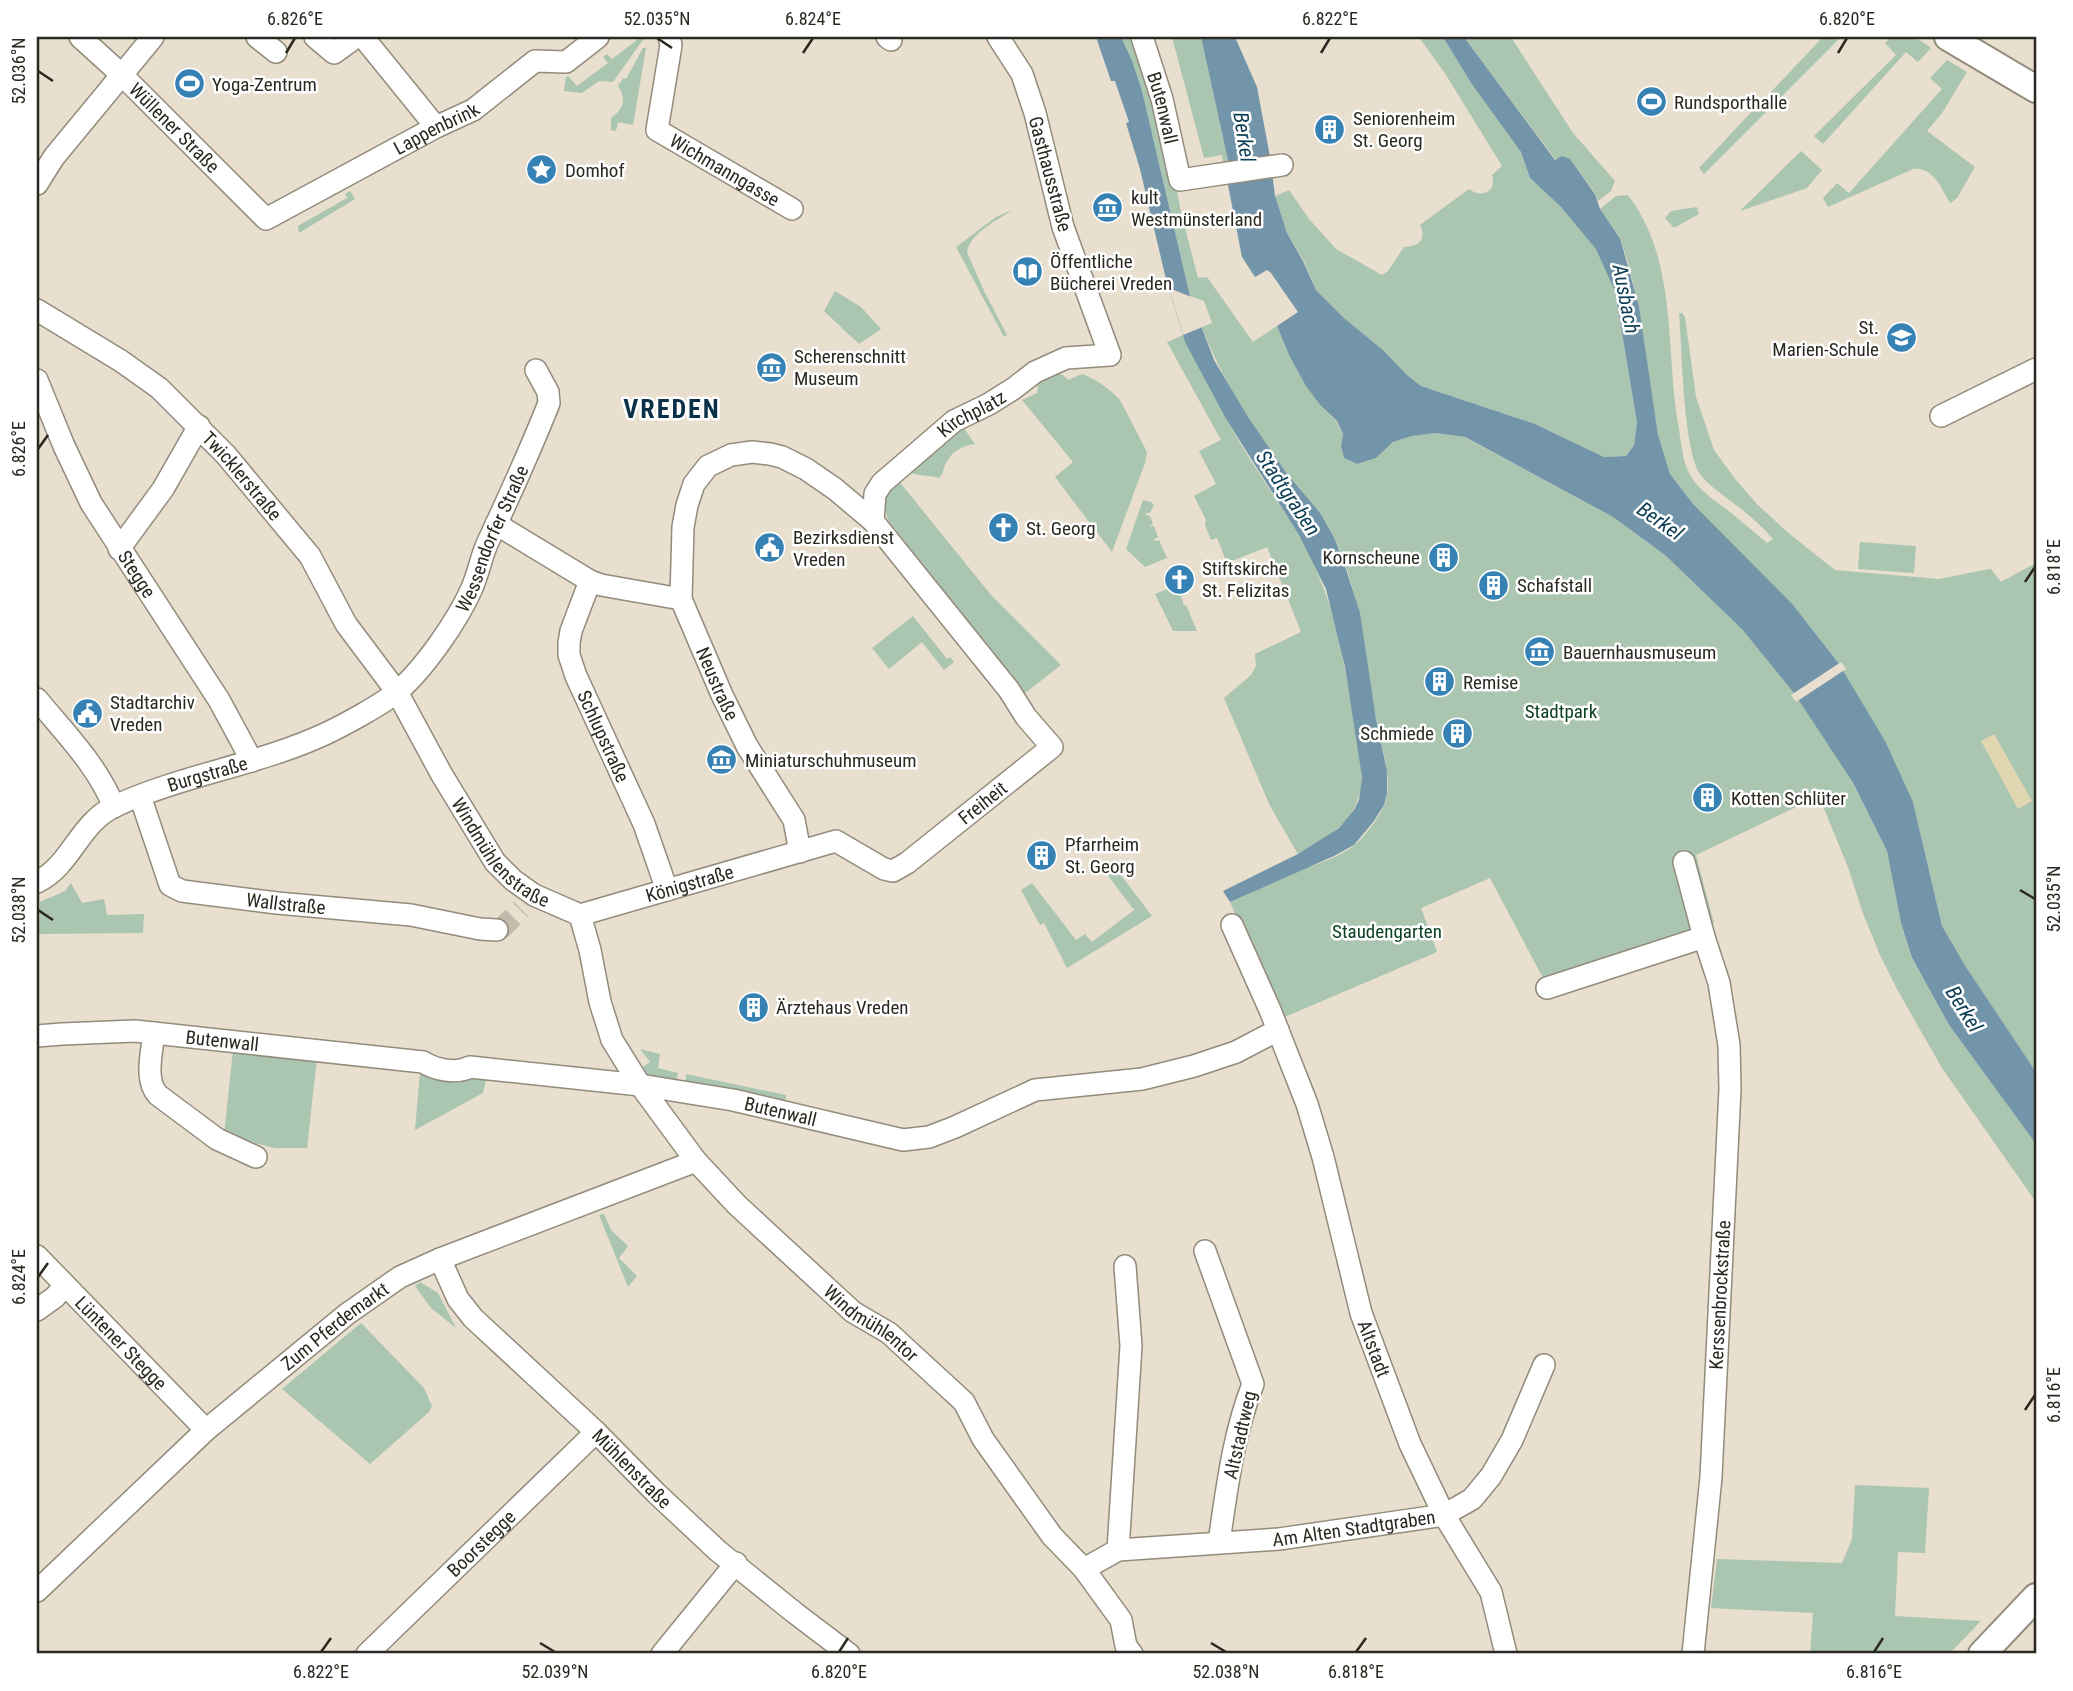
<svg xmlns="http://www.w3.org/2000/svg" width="2073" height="1691" font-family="'Roboto Condensed',sans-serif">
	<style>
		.green { fill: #aac5b0 }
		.sand { fill: #e0d7b2 }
		.water { fill: #7295aa }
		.pier { fill: #e8dfce }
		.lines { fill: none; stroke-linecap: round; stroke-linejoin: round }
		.minor-tunnel { stroke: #c2baab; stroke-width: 21; stroke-dasharray: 21 10; stroke-linecap: butt }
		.minor-casing { stroke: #938b7b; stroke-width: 24 }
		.tertiary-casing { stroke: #938b7b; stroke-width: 30 }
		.minor { stroke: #fff; stroke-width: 21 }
		.tertiary { stroke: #fff; stroke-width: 26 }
		.ticks { fill: none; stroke: #2b2821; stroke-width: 2.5 }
		.labels { text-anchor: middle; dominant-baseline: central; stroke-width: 5; stroke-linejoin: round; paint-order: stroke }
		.poi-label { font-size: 19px; fill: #2b2821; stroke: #fff; text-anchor: start }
		.street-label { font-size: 19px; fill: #2b2821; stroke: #fff }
		.park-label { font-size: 19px; fill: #0b4120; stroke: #fff }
		.water-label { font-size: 21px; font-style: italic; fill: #0e3e55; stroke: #fff }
		.district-label { font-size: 26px; font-weight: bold; letter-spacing: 2px; fill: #0b3048; stroke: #fff }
		.neatline { fill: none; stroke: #2b2821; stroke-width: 2.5 }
		.ticks-label { font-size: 18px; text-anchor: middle; fill: #2b2821 }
	</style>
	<rect width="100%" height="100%" fill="#e8dfce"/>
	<g class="green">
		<path d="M641,37H645L613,82L599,81L582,93L564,91L566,77L568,76L577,86L608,63L603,57L607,54L612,59Z"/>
		<path d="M1121,37H1133L1171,160L1181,212L1198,278L1207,277L1253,342L1277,326L1289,355L1321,406L1336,421L1343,434L1341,446L1344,458L1357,464L1376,458L1393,442L1412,436L1435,433L1464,437L1613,517L1665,555L1707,595L1693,504L1670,474L1658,436L1639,306L1628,263L1620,237L1600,209L1616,196L1628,195C1678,261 1665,346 1678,423C1681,440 1682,461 1690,475C1699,491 1716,501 1730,512C1742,522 1754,532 1767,543L1773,539C1761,525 1747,513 1732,502C1722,494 1708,485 1700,474C1683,449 1682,347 1679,313H1682L1685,317L1696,397L1714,450L1736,480L1757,504L1787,532L1835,570L1939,579L1989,569H1991L2001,582L2036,563V1072L1966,967L1942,926L1913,802L1852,782L1887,851L1901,923L1912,959L1949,1025L2036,1144V1202L1942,1068L1898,991L1879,953L1862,911L1849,870L1819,796L1696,855L1714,923L1711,925L1543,978L1490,878L1421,908L1437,952L1280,1019L1230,902C1249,894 1268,884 1288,875C1309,866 1343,858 1359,841C1370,829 1384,812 1387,796C1391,770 1380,743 1376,718C1365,657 1361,594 1334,537C1322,513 1303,495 1287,474C1253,429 1222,380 1202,327L1212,323L1204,301L1190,296L1142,91Z"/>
		<path d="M1172,37H1201L1229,165L1224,166L1222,155L1204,158Z"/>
		<path d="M1422,37H1443L1471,83L1521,152L1530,178L1561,207L1597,249L1615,291L1637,423L1634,445L1626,456L1604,457L1535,424L1421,386L1407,375L1383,350L1344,318L1316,290L1304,261L1287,233L1275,196L1289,190L1309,219L1336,249L1382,275L1388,271L1404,247C1419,247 1427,239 1420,225L1469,189C1482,199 1497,192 1492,175L1502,166L1446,75L1421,40Z"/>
		<path d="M1464,37H1511L1573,133L1615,181L1611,191L1598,201L1595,193L1570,159L1556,160Z"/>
		<path d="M1823,37H1841L1776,102L1769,94Z"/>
		<path d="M1891,37H1915L1931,48L1918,62L1906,52L1823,144L1814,136L1896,55L1885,43Z"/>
		<path d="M643,48H646L633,125L618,122L616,131L611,130V118C625,108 626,99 618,86L623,78L626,79Z"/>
		<path d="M1947,60L1967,72L1942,113L1927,131L1975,167L1957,198L1950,203C1941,188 1934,167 1913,169L1828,207L1823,198L1837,183L1849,193L1942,89L1930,78Z"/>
		<path d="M1758,105L1766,112L1704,174L1699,168Z"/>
		<path d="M1801,151L1822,170L1807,188L1740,211Z"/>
		<path d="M350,191L355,199L299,233L298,226L347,198L345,194Z"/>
		<path d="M1697,207L1699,214L1674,228L1665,218L1671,211Z"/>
		<path d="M1012,210C997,221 971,232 967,252L984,291L1007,335L1004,337L956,247L996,217Z"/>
		<path d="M835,291L861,307L881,329L859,344L824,311Z"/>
		<path d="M1183,335C1188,350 1198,364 1205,378C1221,410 1238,441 1257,470C1271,493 1287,514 1300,537C1331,593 1341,642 1351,704C1359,745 1376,798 1338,828C1325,838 1311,846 1298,854L1270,806L1224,698L1251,675L1256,666L1255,654L1301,632L1267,547L1227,563L1217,538L1211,540L1205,525L1206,520L1194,496L1216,484L1199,451L1221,440L1167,342Z"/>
		<path d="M1054,372L1063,375L1068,380L1082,374C1096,379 1110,389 1120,400L1145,448L1147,453L1145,463L1112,552L1055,477L1073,462L1022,400L1037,393L1039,379Z"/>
		<path d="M963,427L975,444C962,446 953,450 946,463C943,469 944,473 939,478C928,475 918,476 908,472Z"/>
		<path d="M898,480L991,595L1061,665L1024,694L888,520C882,501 883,493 898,480Z"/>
		<path d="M1143,500L1151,502L1154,505L1150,513H1146V515L1150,516L1153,524L1150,526V527L1154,526L1158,537L1154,539L1155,541L1159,540L1167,558L1145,567L1126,549Z"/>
		<path d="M1860,542L1916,546L1914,573L1858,569Z"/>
		<path d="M1172,587L1174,592L1179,589L1184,606L1186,605L1197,631H1173L1155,594Z"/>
		<path d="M913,616L947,659L950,657L954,662L944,670L922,642L889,669L872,648Z"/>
		<path d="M1111,862L1152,916L1067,968L1044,923L1040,925L1021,890L1032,883L1076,940L1085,934L1092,942L1134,910L1102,868Z"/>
		<path d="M71,883L82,903L104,899L107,915L144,914L143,933L39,934L40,902L65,891Z"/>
		<path d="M640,1049L660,1054L658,1068L678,1073L676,1084L650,1082L640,1069L650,1062Z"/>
		<path d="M233,1050L317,1058L307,1148H275L224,1135Z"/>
		<path d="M420,1072L478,1078L487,1075L483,1093L415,1130Z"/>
		<path d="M686,1074L786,1095L785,1103L685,1085Z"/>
		<path d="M604,1214L611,1230L628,1246L619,1258L637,1276L628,1287L599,1215Z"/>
		<path d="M420,1282L438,1293L456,1328L431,1308L415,1286Z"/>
		<path d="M361,1323L424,1388L432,1406L429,1412L370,1464L282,1389Z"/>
		<path d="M1855,1485L1929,1488L1925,1553L1898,1552L1895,1616L1981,1621L1949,1654H1810L1813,1613L1711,1608L1717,1559L1842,1563L1852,1539Z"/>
	</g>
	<path class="sand" d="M1994,734L2032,801L2018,809L1981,741Z"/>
	<g class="water">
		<path d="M1096,37H1121L1132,61L1142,91L1190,296L1214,360L1248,417L1287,474L1320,513L1334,537L1344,563L1360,613L1376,719L1387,771V794L1384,805L1374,821L1354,845L1334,856L1230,902L1223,891L1298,854L1339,828L1354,810L1359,800L1362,777L1345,667L1326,589L1299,535L1225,417L1185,342L1165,275L1140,169L1126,123L1129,122L1115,81H1111Z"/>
		<path d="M1201,37H1235L1257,87L1270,157L1275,196L1287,233L1303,261L1316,290L1344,318L1383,350L1407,375L1421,386L1535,424L1604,457L1626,456L1634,445L1637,423L1615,291L1596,249L1561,207L1530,178L1521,152L1471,83L1443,37H1464L1555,160L1562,156L1570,159L1595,194L1600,209L1620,238L1639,306L1658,435L1670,474L1693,504L1793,605L1839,664L1885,741L1913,802L1942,926L1966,967L2036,1072V1144L1949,1025L1912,958L1901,923L1887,851L1852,781L1794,693L1742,629L1665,555L1613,517L1465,437L1435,433L1412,436L1393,442L1376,458L1357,464L1344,458L1341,446L1343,434L1337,421L1321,406L1306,386L1289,355L1277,326L1298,312L1271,273L1267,270L1255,277L1242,257L1227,180L1229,165Z"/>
	</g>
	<g class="pier">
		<path d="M1169,288L1194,298L1205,326L1183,335Z"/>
		<path d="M1841,662L1846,669L1796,702L1791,695Z"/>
	</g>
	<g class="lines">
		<path class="minor-tunnel" d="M497,930L502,928L521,909"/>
		<defs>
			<g id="minor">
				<path id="s1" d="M80,37L122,75L266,219L436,127L473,110L535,61L566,62L598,37"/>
				<path d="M257,37L276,52"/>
				<path d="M315,37L334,53L356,37"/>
				<path d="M363,37L436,127"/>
				<path id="s2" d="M669,37L671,45L657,130L792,209"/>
				<path d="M887,37L891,40"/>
				<path id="s3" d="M1142,37L1162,99L1180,180L1282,165"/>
				<path d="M37,184L54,157L153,37"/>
				<path id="s4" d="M37,310L121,361L159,388L226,455L310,556L346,624L397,692L442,775L495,862L513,880L534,895L580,915"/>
				<path id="s5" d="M37,380L64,446L91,503L219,700L252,761"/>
				<path d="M1941,416L2036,369"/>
				<path id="s6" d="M873,521L875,494L882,483L954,421L989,404L1013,389L1035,372L1066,358L1110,355L1063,227L1035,113L1022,74L998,37"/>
				<path d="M496,524L590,581L601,585L681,599"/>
				<path d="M119,549L163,489L199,426"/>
				<path id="s7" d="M590,581L571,631L569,643V655L576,676L644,824L667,890"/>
				<path d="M37,699C64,732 98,766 114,807"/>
				<path id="s8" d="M140,796L170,885L182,891L277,903L411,915L480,929L497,930"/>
				<path d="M1684,862L1704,937L1719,983L1729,1045L1730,1089L1711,1477L1693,1654"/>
				<path id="s9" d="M37,882C72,865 78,824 115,806C182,775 258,765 325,734C344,725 383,704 398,691C424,669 458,620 472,588C478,574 481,558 487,544C509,497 530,451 549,403L548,392L536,370"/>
				<path id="s10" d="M580,915L836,841L884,869L893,871L907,863L1052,747L1026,717L1009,690L873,521L835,489L806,469L782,457L770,454L752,452L731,455L708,466L694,484L687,505L683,527L681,599L722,695L747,746L794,820L800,852"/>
				<path id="s11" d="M580,915L590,950L600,1002L612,1040L640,1085L696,1161L737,1205L853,1312L889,1333L964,1402L983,1439L1052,1536L1084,1569L1121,1620L1126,1646L1132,1654"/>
				<path id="s12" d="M1232,925L1270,1010L1307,1104L1323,1157L1361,1313L1410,1444L1444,1515L1491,1592L1506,1654"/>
				<path d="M1547,988L1704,937"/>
				<path d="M154,1033C152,1052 144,1080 158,1095L217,1139L256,1157"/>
				<path id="s13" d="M37,1036L62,1034L135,1031L423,1062C436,1070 456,1074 470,1067L640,1085L733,1100L903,1140L929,1137L955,1127L1035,1090L1142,1079L1194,1066L1236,1052L1278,1030"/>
				<path d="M1205,1251L1253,1384C1233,1435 1227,1488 1219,1542"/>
				<path id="s14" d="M37,1256L206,1430"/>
				<path id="s15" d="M440,1259L458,1299L473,1318L596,1432L656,1493L718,1551L795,1613L849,1654"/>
				<path d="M37,1310L55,1297L65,1285"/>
				<path d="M1118,1550L1131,1346L1125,1266"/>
				<path id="s16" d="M1084,1569L1118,1550L1279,1539L1444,1515L1472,1499L1491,1476L1512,1440L1544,1365"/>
				<path id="s17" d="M37,1591L206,1430L347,1314L400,1277L440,1259L696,1161"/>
				<path id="s18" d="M367,1654L596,1432"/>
				<path d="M662,1654L736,1563"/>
			</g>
			<g id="tertiary">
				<path d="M1948,37L2036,89"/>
				<path d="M1982,1654L2036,1597"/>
			</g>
		</defs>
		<use href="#minor" class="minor-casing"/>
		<use href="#tertiary" class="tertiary-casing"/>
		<use href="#minor" class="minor"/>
		<use href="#tertiary" class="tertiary"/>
	</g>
	<path class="ticks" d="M657,38L672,48M286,53L295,38M803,53L813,38M1321,53L1330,38M1838,53L1847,38M38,71L53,81M38,449L48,435M2025,582L2035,567M2020,890L2035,899M38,910L53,920M38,1277L48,1263M2025,1410L2035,1395M540,1643L555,1652M1211,1643L1226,1652M321,1652L331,1638M839,1652L848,1638M1356,1652L1366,1638M1874,1652L1883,1638"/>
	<defs>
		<symbol id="stadium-disc" viewBox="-11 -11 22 22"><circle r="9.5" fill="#3682b5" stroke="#fff"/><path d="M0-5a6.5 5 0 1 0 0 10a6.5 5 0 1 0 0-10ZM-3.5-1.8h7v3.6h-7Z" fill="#fff"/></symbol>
		<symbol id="building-disc" viewBox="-11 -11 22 22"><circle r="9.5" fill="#3682b5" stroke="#fff"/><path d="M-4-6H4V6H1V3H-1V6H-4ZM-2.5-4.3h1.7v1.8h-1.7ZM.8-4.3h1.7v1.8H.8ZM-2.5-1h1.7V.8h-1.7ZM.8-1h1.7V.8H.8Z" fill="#fff"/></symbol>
		<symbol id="sight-disc" viewBox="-11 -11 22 22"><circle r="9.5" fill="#3682b5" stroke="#fff"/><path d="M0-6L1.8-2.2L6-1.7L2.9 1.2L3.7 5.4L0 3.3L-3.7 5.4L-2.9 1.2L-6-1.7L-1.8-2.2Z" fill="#fff"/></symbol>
		<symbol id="museum-disc" viewBox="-11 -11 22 22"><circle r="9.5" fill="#3682b5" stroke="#fff"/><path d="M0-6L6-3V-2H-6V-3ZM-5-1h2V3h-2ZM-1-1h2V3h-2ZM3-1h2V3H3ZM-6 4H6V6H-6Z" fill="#fff"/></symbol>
		<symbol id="library-disc" viewBox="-11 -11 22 22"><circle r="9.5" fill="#3682b5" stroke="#fff"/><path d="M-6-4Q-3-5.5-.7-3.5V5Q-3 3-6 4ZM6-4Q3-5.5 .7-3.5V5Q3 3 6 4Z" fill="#fff"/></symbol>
		<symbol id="school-disc" viewBox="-11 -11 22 22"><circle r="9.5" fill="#3682b5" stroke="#fff"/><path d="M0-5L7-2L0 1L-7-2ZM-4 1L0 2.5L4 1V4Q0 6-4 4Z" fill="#fff"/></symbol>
		<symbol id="church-disc" viewBox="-11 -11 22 22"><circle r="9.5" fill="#3682b5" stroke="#fff"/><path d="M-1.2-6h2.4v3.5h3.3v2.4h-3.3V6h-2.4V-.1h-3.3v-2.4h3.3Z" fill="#fff"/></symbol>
		<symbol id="civic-disc" viewBox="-11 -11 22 22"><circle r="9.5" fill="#3682b5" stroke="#fff"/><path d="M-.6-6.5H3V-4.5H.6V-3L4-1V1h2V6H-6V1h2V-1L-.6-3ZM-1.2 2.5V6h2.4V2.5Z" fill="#fff"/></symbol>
	</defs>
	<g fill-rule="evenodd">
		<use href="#stadium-disc" x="172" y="66" width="35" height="35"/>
		<use href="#stadium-disc" x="1634" y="84" width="35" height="35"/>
		<use href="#building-disc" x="1312" y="112" width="35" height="35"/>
		<use href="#sight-disc" x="524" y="152" width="35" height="35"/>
		<use href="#museum-disc" x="1090" y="190" width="35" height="35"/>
		<use href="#library-disc" x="1010" y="254" width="35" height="35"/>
		<use href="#school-disc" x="1884" y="320" width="35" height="35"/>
		<use href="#museum-disc" x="754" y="350" width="35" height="35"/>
		<use href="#church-disc" x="986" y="510" width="35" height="35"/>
		<use href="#civic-disc" x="752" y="530" width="35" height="35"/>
		<use href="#building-disc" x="1426" y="540" width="35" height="35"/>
		<use href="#church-disc" x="1162" y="562" width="35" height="35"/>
		<use href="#building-disc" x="1476" y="568" width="35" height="35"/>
		<use href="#museum-disc" x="1522" y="634" width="35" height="35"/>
		<use href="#building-disc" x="1422" y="664" width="35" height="35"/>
		<use href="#civic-disc" x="70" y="696" width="35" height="35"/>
		<use href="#building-disc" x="1440" y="716" width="35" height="35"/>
		<use href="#museum-disc" x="704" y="742" width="35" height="35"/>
		<use href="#building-disc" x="1690" y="780" width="35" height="35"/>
		<use href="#building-disc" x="1024" y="838" width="35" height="35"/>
		<use href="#building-disc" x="736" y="990" width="35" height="35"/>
	</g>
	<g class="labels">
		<g class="poi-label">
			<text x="212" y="84">Yoga-Zentrum</text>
			<text x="1674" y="102">Rundsporthalle</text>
			<text x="1353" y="118">Seniorenheim<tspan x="1353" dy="22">St. Georg</tspan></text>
			<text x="565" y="170">Domhof</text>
			<text x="1131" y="197">kult<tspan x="1131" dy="22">Westmünsterland</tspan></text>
			<text x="1050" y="261">Öffentliche<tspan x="1050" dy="22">Bücherei Vreden</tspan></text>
			<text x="1879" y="327" text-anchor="end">St.<tspan x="1879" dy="22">Marien-Schule</tspan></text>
			<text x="794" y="356">Scherenschnitt<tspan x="794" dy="22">Museum</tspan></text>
			<text x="1026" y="528">St. Georg</text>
			<text x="793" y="537">Bezirksdienst<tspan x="793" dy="22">Vreden</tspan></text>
			<text x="1420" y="557" text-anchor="end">Kornscheune</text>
			<text x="1202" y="568">Stiftskirche<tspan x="1202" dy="22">St. Felizitas</tspan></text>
			<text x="1517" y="585">Schafstall</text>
			<text x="1563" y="652">Bauernhausmuseum</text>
			<text x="1463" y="682">Remise</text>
			<text x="110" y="702">Stadtarchiv<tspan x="110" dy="22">Vreden</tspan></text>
			<text x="1434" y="733" text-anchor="end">Schmiede</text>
			<text x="745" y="760">Miniaturschuhmuseum</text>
			<text x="1731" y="798">Kotten Schlüter</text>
			<text x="1065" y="844">Pfarrheim<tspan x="1065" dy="22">St. Georg</tspan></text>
			<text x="776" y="1007">Ärztehaus Vreden</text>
		</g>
		<g class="street-label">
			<text stroke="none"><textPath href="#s3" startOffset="74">Butenwall</textPath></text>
			<text stroke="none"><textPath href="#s1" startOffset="131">Wüllener Straße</textPath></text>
			<text stroke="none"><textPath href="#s1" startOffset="453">Lappenbrink</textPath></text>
			<text stroke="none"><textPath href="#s2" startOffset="173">Wichmanngasse</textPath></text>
			<text transform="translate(1050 174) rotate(75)">Gasthausstraße</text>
			<text stroke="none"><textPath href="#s6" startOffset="154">Kirchplatz</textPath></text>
			<text stroke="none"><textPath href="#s4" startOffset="266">Twicklerstraße</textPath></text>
			<text stroke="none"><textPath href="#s9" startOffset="598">Wessendorfer Straße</textPath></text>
			<text stroke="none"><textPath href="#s5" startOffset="219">Stegge</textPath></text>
			<text stroke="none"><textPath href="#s10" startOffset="1242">Neustraße</textPath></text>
			<text stroke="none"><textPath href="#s7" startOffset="166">Schlupstraße</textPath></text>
			<text stroke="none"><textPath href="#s9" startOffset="208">Burgstraße</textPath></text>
			<text stroke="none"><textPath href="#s10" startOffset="444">Freiheit</textPath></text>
			<text stroke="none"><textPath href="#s4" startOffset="726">Windmühlenstraße</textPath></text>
			<text stroke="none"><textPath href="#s10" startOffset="114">Königstraße</textPath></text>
			<text stroke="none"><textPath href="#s8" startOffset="212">Wallstraße</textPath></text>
			<text stroke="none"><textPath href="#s13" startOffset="186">Butenwall</textPath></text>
			<text stroke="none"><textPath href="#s13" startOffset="751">Butenwall</textPath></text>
			<text transform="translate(1720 1295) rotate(-87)">Kerssenbrockstraße</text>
			<text stroke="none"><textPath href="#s11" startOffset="516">Windmühlentor</textPath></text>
			<text stroke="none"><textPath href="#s17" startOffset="399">Zum Pferdemarkt</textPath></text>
			<text stroke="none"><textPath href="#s14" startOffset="121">Lüntener Stegge</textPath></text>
			<text stroke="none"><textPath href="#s12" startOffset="448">Altstadt</textPath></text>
			<text transform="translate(1240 1435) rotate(-77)">Altstadtweg</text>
			<text stroke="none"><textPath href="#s15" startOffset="287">Mühlenstraße</textPath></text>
			<text stroke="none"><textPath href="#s16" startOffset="276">Am Alten Stadtgraben</textPath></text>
			<text stroke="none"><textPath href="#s18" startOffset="159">Boorstegge</textPath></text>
		</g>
		<g class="park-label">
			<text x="1561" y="711">Stadtpark</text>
			<text x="1387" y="931">Staudengarten</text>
		</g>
		<g class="water-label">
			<text transform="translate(1244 137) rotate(81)">Berkel</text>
			<text transform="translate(1626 299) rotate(79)">Ausbach</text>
			<text transform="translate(1288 493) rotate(56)">Stadtgraben</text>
			<text transform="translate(1660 521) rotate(35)">Berkel</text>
			<text transform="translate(1964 1009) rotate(58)">Berkel</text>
		</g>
		<g class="district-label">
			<text x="672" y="409">VREDEN</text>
		</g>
	</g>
	<rect width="2073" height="1691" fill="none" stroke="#ffffff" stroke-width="77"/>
	<rect x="38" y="38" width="1997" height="1614" class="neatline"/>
	<g class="ticks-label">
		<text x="295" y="25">6.826°E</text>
		<text x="657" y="25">52.035°N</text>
		<text x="813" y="25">6.824°E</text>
		<text x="1330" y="25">6.822°E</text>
		<text x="1847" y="25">6.820°E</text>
		<text transform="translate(19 71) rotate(-90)" y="6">52.036°N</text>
		<text transform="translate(19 449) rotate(-90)" y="6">6.826°E</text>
		<text transform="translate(2054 567) rotate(-90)" y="6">6.818°E</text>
		<text transform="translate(2054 899) rotate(-90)" y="6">52.035°N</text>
		<text transform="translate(19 910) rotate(-90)" y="6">52.038°N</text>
		<text transform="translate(19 1277) rotate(-90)" y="6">6.824°E</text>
		<text transform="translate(2054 1395) rotate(-90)" y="6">6.816°E</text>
		<text x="321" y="1678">6.822°E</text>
		<text x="555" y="1678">52.039°N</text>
		<text x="839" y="1678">6.820°E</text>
		<text x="1226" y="1678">52.038°N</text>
		<text x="1356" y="1678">6.818°E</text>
		<text x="1874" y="1678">6.816°E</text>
	</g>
</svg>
